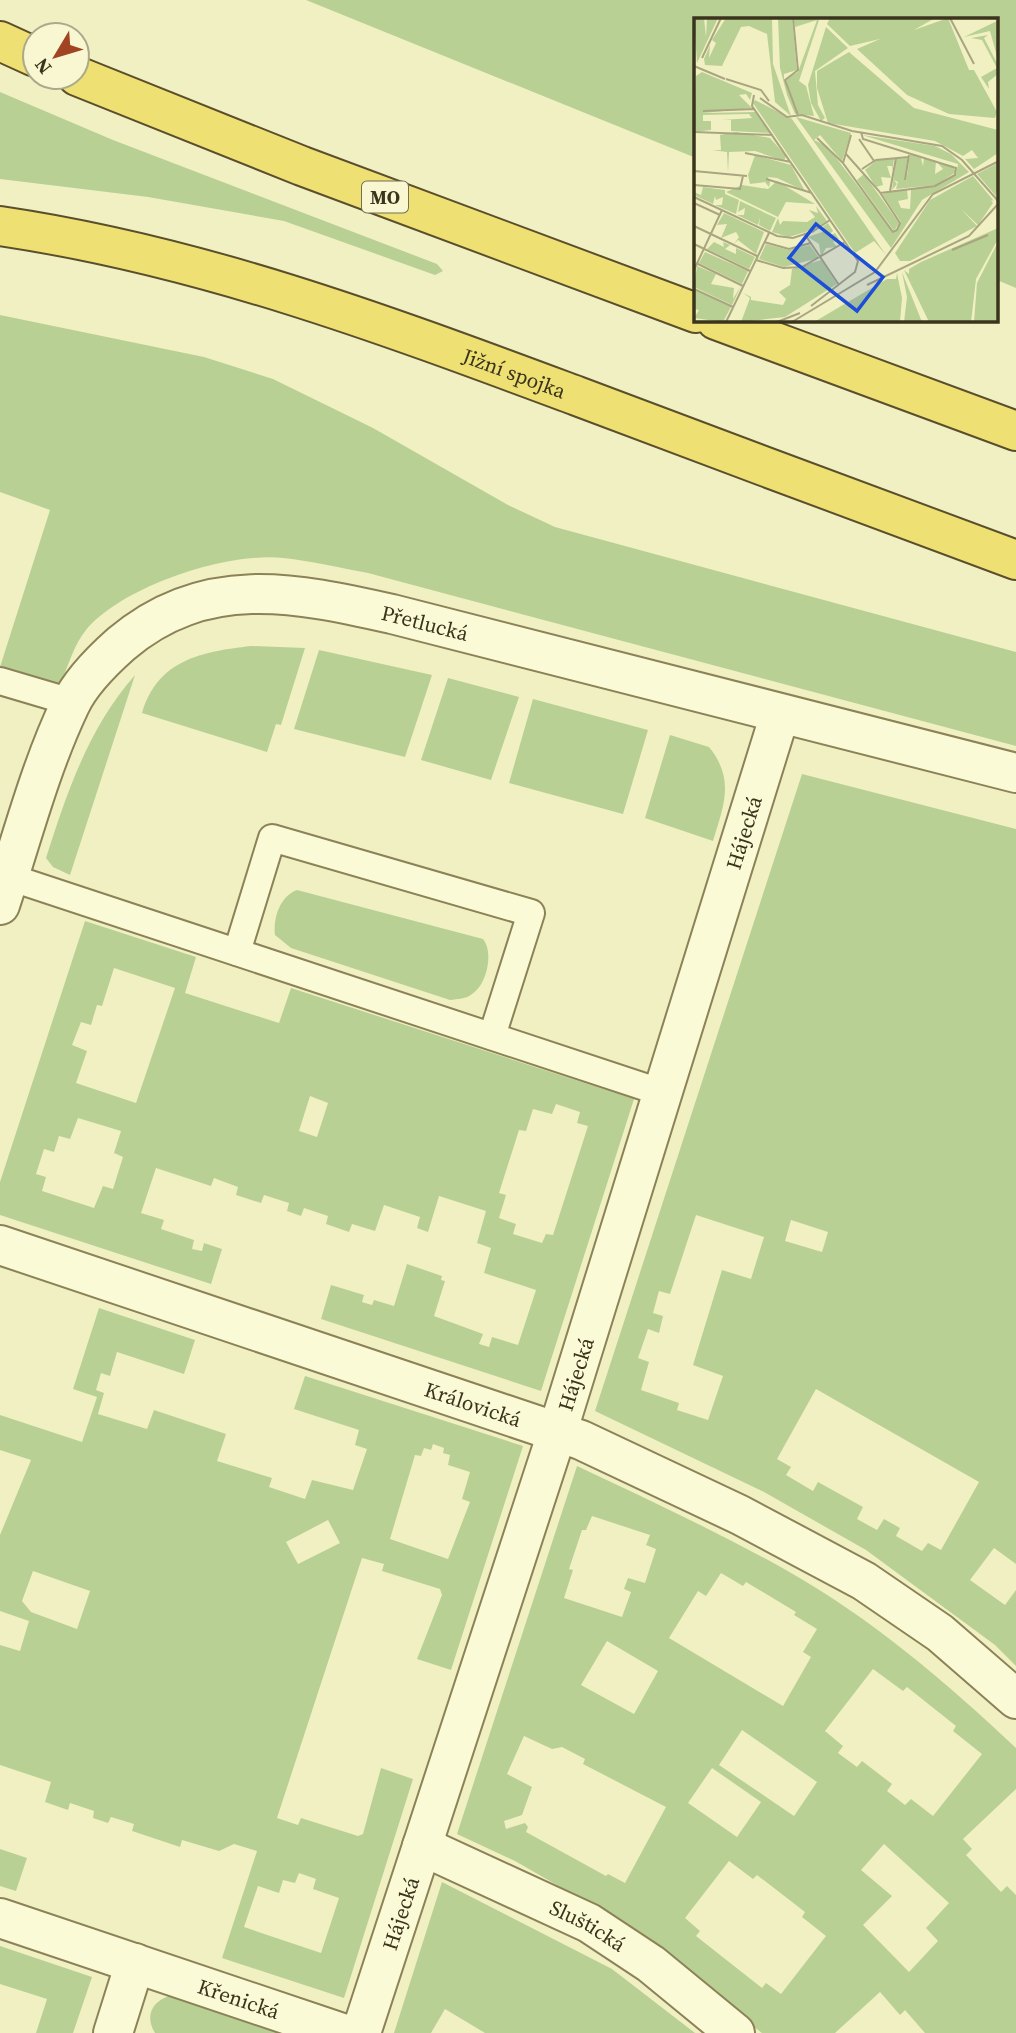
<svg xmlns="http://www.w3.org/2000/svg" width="1016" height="2033" font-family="'Source Serif 4',serif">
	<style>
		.green { fill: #b9d095; fill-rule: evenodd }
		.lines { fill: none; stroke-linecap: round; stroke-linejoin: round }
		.service-casing { stroke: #8c8257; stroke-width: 30 }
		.minor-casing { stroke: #8c8257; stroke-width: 42 }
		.tertiary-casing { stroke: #8c8257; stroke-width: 42 }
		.trunk-casing { stroke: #5a4e2c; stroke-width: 42 }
		.service { stroke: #fbfad6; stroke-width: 26 }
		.minor { stroke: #fbfad6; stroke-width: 38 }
		.tertiary { stroke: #fbfad6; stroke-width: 38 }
		.trunk { stroke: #eee072; stroke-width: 38 }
		.labels { text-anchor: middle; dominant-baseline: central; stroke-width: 5; stroke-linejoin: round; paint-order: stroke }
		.shield { fill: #f8f7d2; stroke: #746e53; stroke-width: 2 }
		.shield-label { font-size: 19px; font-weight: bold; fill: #3b341d }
		.street-label { font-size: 21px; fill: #3b341d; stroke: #f8f7d2 }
		.inset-road { fill: none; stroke: #a8a580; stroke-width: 2 }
		.view { fill: #1d4ed8; fill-opacity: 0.15; stroke: #1d4ed8; stroke-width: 3.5 }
		.inset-edge { fill: none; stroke: #3b341d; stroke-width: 3.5 }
	</style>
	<rect width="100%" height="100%" fill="#f1f0c2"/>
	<g class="green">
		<path d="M306,0H1016V288L997,280V19H696V158Z"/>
		<path d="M0,92L113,140L437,264L443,271L435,275L284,221L148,197L0,179Z"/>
		<path d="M0,315L204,357L273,379L373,428L508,505L555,527L1016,652V746L368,573C340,568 312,561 283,558C227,552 123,586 86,630C74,644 68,667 60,684L0,667L50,510L0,492Z"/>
		<path d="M251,646L305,648L281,725L276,724L267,752L142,713C158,660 200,652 251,646Z"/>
		<path d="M319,650L432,675L405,757L294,729Z"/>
		<path d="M135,675L70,875L53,867L46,858C67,792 89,727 135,675Z"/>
		<path d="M448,678L519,697L491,780L421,760Z"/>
		<path d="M533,699L648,730L623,814L509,783Z"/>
		<path d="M670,735L709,747C735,779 724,805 713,841L645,818Z"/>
		<path d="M802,774L1016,829V1564L994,1548L970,1580L1005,1605L1016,1590V1666L995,1645L866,1550L764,1492L595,1411ZM696,1215L764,1237L751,1279L722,1270L693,1365L723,1376L708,1420L677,1410L679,1403L641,1390L649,1362L638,1358L648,1329L659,1333L663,1316L653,1313L659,1291L670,1294ZM791,1220L828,1232L822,1252L785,1241ZM816,1389L979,1482L941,1550L928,1543L922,1551L896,1536L900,1528L884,1519L877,1530L857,1519L863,1507L818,1482L813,1491L786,1475L791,1467L777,1459Z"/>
		<path d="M297,890L483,939C494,952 487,985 472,994C466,999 458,999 450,1000L291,948L275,935C273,918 280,896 297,890Z"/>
		<path d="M85,921L196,957L185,993L279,1023L291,988L634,1099L541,1391L321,1319L331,1285L364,1295L362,1302L372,1305L374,1300L394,1306L407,1264L442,1276L441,1280L445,1281L434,1316L483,1334L479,1344L489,1347L492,1337L518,1345L536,1290L484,1273L491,1248L477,1243L486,1211L439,1196L428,1232L417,1228L420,1217L384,1205L375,1231L352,1224L349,1232L326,1224L328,1216L304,1208L301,1216L287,1211L289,1203L264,1195L261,1203L236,1195L238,1187L214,1178L211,1186L156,1168L141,1213L164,1220L161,1229L194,1240L192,1249L202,1251L204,1243L222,1249L211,1284L0,1215V1182ZM114,968L175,988L136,1103L76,1083L87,1051L72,1045L81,1022L91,1025L97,1005L102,1006ZM310,1096L328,1103L317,1137L299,1131ZM556,1104L580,1112L577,1123L588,1126L553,1235L546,1234L542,1243L513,1234L516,1224L499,1218L506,1195L499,1193L519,1130L526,1131L533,1109L552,1114ZM78,1118L121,1131L114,1153L123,1157L113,1189L103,1186L94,1208L42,1191L46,1177L36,1174L44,1149L54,1152L59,1136L70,1139Z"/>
		<path d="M99,1308L195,1340L184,1374L117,1352L110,1376L101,1373L96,1390L104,1393L98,1414L147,1429L154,1410L226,1434L217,1461L272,1478L269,1487L305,1499L312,1480L353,1490L367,1449L355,1445L359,1430L294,1409L305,1376L523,1446L451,1670L417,1659L442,1595L440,1589L382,1571L384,1564L362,1558L277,1818L298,1825L301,1818L358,1836L363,1834L381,1768L413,1779L344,1998L222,1958L257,1851L234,1844L219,1851L182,1840L180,1847L132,1831L134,1824L111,1817L108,1823L93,1818L94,1811L70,1803L68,1810L45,1802L51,1782L0,1765V1645L20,1651L29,1621L0,1611V1535L31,1460L0,1450V1415L82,1442L97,1397L73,1389ZM433,1444L444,1448L443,1453L450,1455L448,1465L470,1472L462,1499L470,1502L448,1559L390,1539L415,1455L421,1456L424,1448L431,1450ZM328,1520L340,1543L298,1564L286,1542ZM33,1571L90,1591L77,1629L31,1612L22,1601ZM299,1873L316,1879L313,1889L339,1898L321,1953L244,1927L258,1886L279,1893L283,1880L295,1883Z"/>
		<path d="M577,1466C647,1499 718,1532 786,1570C871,1618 945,1681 1016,1748V1789L963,1839L972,1849L966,1855L1001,1892L1007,1886L1016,1895V2033H925L905,2010L900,2015L880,1992L835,2033H762L609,1915L515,1861L457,1834ZM592,1516L650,1535L646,1545L656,1549L645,1583L628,1578L624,1589L631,1592L622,1617L564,1598L573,1570L569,1569L582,1530H586ZM721,1573L743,1586L746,1582L796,1612L794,1615L817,1629L803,1652L811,1657L783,1706L669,1638L698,1591L706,1596ZM607,1641L658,1671L634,1714L581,1685ZM873,1669L903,1691L907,1687L956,1726L953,1731L982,1754L933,1816L911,1799L905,1805L887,1791L892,1784L862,1761L857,1767L838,1753L843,1746L825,1731ZM742,1730L817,1782L794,1816L719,1765ZM524,1736L552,1749L562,1747L585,1759L583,1764L666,1807L625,1883L608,1874L606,1876L526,1832L528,1827L525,1823L506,1829L504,1821L522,1815L532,1787L507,1774ZM712,1768L761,1802L737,1837L688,1803ZM884,1844L949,1903L926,1928L938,1941L909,1972L863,1925L892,1896L861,1870ZM729,1861L753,1879L757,1875L805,1912L802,1917L826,1936L781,1994L766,1983L762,1988L696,1936L700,1931L685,1918Z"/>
		<path d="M0,1849L27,1858L16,1891L0,1886Z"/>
		<path d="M442,1882L612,1969L695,2033H485L445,2009L431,2033H394Z"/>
		<path d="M0,1946L92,1977L73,2033H36L47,1999L0,1984Z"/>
		<path d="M169,1996H174L294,2033H155C145,2017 151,2002 169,1996Z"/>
	</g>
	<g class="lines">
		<defs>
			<g id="service">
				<path d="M0,681L71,702"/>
				<path d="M9,877L663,1093"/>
				<path d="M237,952L272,838L531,913L492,1036"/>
			</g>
			<g id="minor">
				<path id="s1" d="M0,1245L581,1440L740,1515L864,1581L940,1633L1016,1699"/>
				<path id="s2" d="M422,1846L589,1923L651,1964L735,2033"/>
				<path id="s3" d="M0,1918L342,2033"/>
				<path d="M113,2033L135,1963"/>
				<path id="s4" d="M361,2033L558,1430L780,714"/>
			</g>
			<g id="tertiary">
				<path id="s5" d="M0,905C22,838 40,768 70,705C80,683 103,660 121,644C204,573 295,592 392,614L1016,773"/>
			</g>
			<g id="trunk">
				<path d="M0,41L35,57"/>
				<path d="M77,76L302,166L696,313"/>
				<path id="s6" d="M0,226C203,256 386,325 577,396C723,451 870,506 1016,560"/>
				<path d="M716,320L1016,431"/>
			</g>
		</defs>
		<use href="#service" class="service-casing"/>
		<use href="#minor" class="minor-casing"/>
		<use href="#tertiary" class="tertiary-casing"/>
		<use href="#trunk" class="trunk-casing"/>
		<use href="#service" class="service"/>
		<use href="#minor" class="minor"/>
		<use href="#tertiary" class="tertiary"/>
		<use href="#trunk" class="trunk"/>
	</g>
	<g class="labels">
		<rect class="shield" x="362" y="181.5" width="46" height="31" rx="5"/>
		<g class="shield-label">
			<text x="385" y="197">MO</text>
		</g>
		<g class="street-label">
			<text stroke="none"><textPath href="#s6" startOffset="536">Jižní spojka</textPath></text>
			<text stroke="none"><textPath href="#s5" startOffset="611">Přetlucká</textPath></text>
			<text stroke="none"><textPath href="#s4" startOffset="1260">Hájecká</textPath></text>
			<text stroke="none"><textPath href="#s4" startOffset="693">Hájecká</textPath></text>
			<text stroke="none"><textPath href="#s1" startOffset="499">Královická</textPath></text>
			<text stroke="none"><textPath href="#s4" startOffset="126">Hájecká</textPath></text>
			<text stroke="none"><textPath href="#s2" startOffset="184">Sluštická</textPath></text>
			<text stroke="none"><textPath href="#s3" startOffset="252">Křenická</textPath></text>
		</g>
	</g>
	<g transform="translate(694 18)">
		<rect width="304" height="304" fill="#f1f0c2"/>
		<path d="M0,0H10L12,19L13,0H24L3,45ZM32,0H78L79,46L97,98L81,84L73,16L55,8L47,9L28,48L11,47L10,41L16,27L15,40L22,25L18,22ZM84,0H98L103,52L90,56V62L104,54L123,2L101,9L99,0L125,2L105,63L112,68L120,98L101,96L93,77L86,50ZM136,0H241L220,12L254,0L275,52H280L303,94L301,100L255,96L213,77L163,31L186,21L156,28L133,6ZM303,3L305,6L304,42L296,13L270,19ZM132,9L154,30L121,53L124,87L131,100L127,103L117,85L114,67ZM294,17L290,20L305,49L304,56L294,64L295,71L287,59L303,50L288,22L277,20ZM155,34L220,90L304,112V135L280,151L271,141L284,140L278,132L269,138L241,123L134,105L123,70V53ZM8,54L58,75L56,82L52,76L45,77L58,90L9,95L61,94L76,115L37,113V102H28L58,100L55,96L9,97V103H17V112L0,114L2,58ZM61,82L98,101L192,237L180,223L161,235L59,85ZM102,99L157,115L148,143L126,117L120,122L133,128L200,215L207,204L188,176L213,171L214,181L204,183L207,190L216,191L217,171L242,168L262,157L264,146L168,117L241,128L257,136L275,154L228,182L197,230ZM42,114L76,120L92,138L90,143L61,133L35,134L34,155L33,134L18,132H27L26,117ZM216,136L227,140L229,148L230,140L242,143L241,156L249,151L243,144L259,148L262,154L242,167L202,171L204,164L200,162L203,166L198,172L202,141L214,140L212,166ZM61,137L97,147L111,173L83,160L74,159L76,164L75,169L71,164L56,166L54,157ZM200,141L198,154V148H193L197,160L187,159L189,167L182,169L171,152L183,142ZM304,145V168L302,178L283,156ZM170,156L205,205L200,213L163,162ZM279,158L300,183L297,182L299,185L284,207L267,191L283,208L216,243H206L201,235L236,182ZM83,163L121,186L92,184L84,199L32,174L48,167L74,171ZM9,169L31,172V176L45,182L42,196L21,187H28L29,179L22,182L21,178L19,186L0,177V174L7,177ZM46,183L82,200L76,213L65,207L66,199L64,207L43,197H50L51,190L44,194ZM122,188L133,203L121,211L95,219L78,214L84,200L86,207L89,203L113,204L121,199L115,192L124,195ZM30,195L70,214L62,236L44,222L40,226L45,219L42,214L27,220L33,206L23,207ZM134,205L139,213L134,218L141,215L145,221L139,224L143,229L132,230L127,239L125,226L114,219L131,213L126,211ZM304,210V221L282,261L277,304H235L210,252L215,256V251L227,244ZM20,224L30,229L29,224L36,227L31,231L42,236V230L61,239L55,251L13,231ZM304,224V304H280L283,265ZM72,226L95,232L116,227L125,240L90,249L65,241ZM11,234L54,253L48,266L5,245ZM127,242L143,266L91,299L47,304L56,280L49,275L57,279V282L89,287L92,281L85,274L96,267L98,251ZM3,248L22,256L17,266L40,270L39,281L47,268L38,287L0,269ZM208,254L228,304H210L213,279ZM203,255L208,280L206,304H120L193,261H202ZM0,272L37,289L29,304L0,300L5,292L0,291Z" fill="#b9d095"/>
		<path class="inset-road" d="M99,0L104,52L91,62L104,97M256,0L280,46M8,40L27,0M0,48L31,61M32,61L67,72L75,83M60,77L58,88L164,243L161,254L117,288M66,80L93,99L108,97L158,113L248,128L268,142L305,184M9,93L61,91M1,114L79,117M167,114L169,121L262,150L261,157L241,168L186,175M123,120L149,145M165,121L180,143M51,135L97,144M152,136L185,173L206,205L203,212L199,214L149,145L157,117M168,151L182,142L215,139M0,153L53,158M72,161L118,175M211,162L215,137M0,167L46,171L49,158M196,173L202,140M0,179L83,218L99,220L120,213M0,185L26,197M0,208L63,238M118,214L136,202M110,215L145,267M70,224L95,231L117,225M0,226L56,253M258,232L294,217M62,242L89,250L108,249L151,224M2,245L49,268M0,252L28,192M173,267L275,218L305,185M0,271L39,289M32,304L75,215M83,304L106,295M98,304L181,254L239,176L305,143"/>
		<path class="view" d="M122,206L189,259L163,293L95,240Z"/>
		<rect width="304" height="304" class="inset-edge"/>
	</g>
	<g transform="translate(56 56) rotate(232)"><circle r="33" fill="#f8f7d2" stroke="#aca98a" stroke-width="2"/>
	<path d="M0-5L12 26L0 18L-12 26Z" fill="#a04423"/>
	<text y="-10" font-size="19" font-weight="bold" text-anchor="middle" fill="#3b341d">N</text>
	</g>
</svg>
